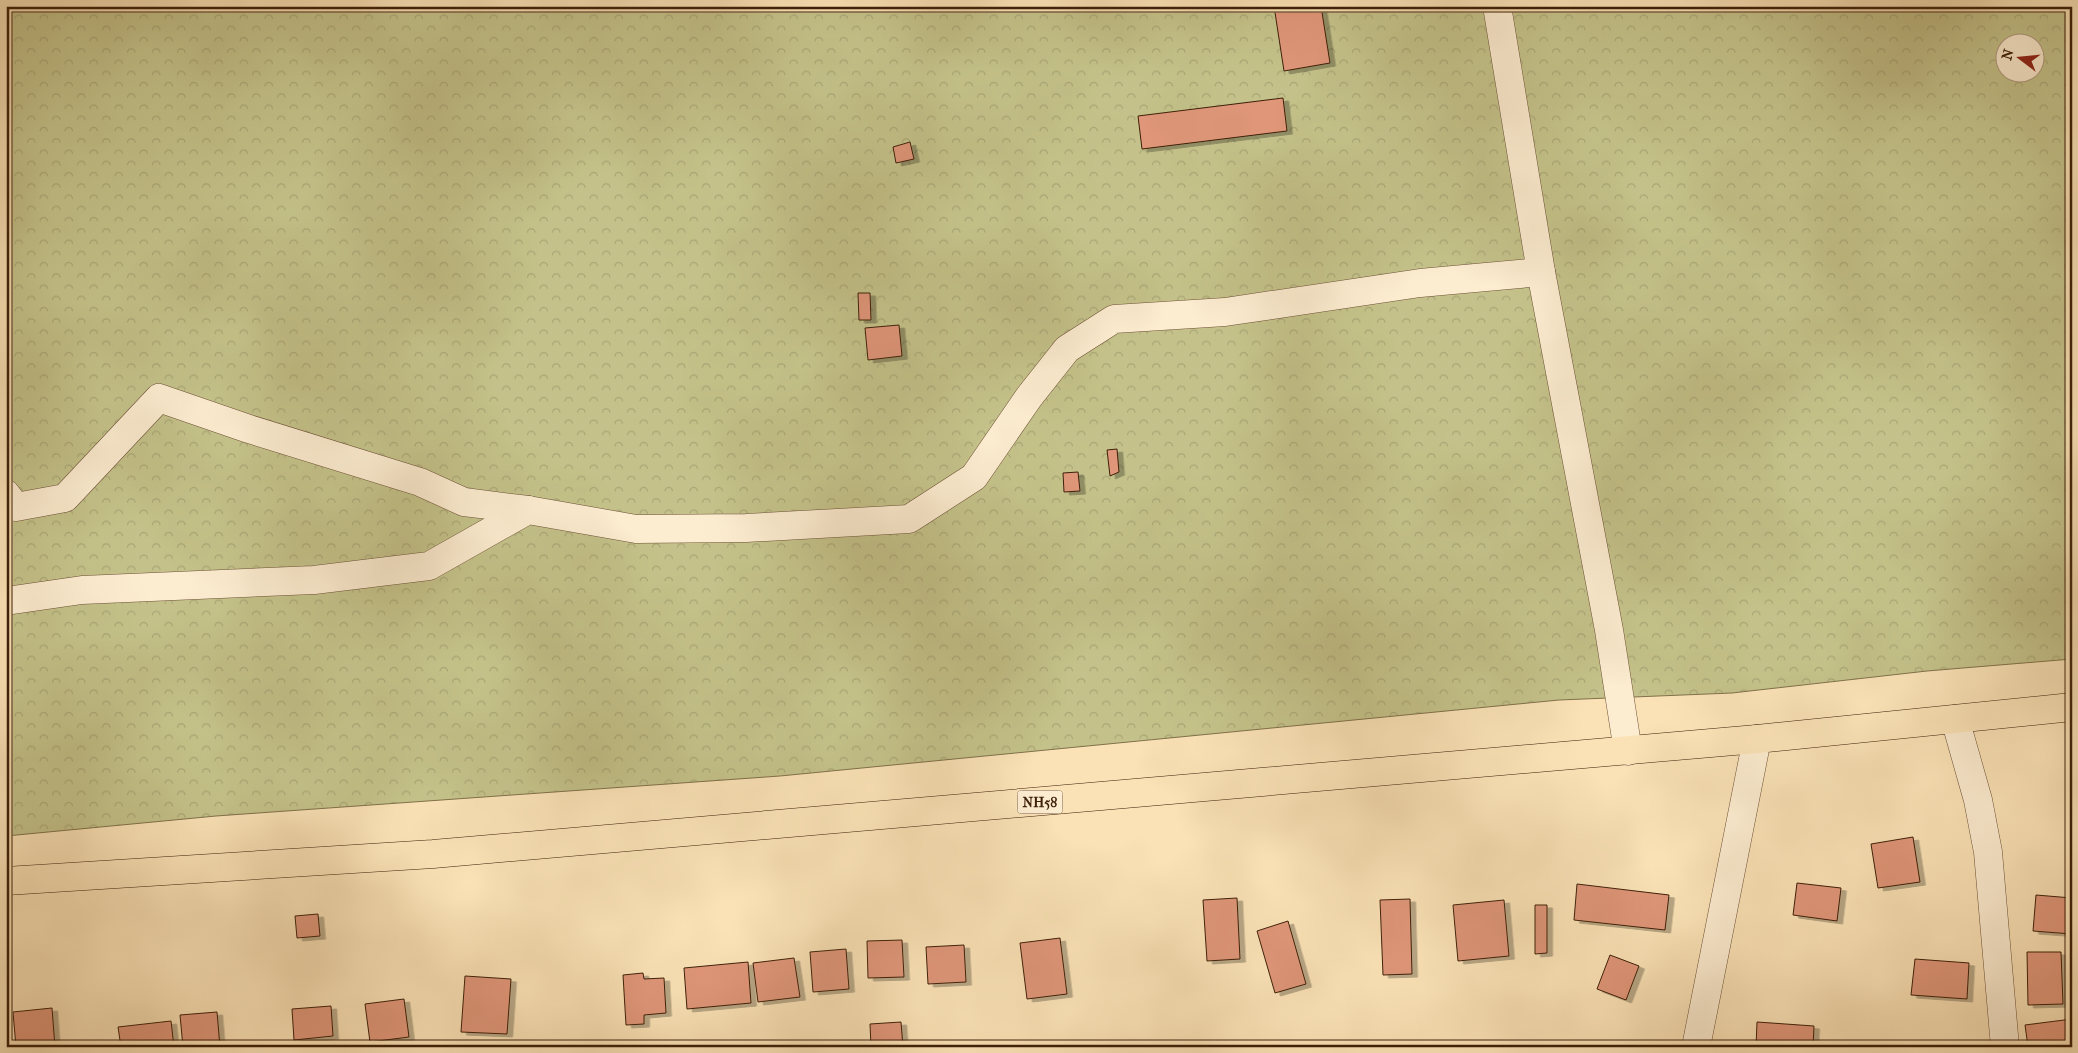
<svg xmlns="http://www.w3.org/2000/svg" width="2078" height="1053" font-family="'IM FELL French Canon',serif">
	<style>
		.forest { fill: url(#forest-crowns); stroke: #81714a; fill-rule: evenodd }
		.building { fill: #df9679; stroke: #3e200a; filter: url(#shadow) }
		.lines { fill: none; stroke-linecap: round; stroke-linejoin: round }
		.street-casing { stroke: #6d5035; stroke-width: 29 }
		.primary-casing { stroke: #3e200a; stroke-width: 29 }
		.street { stroke: #fcecd0; stroke-width: 28 }
		.primary { stroke: #fae2b6; stroke-width: 28 }
		.labels { text-anchor: middle; dominant-baseline: central; stroke-width: 4.5; stroke-linejoin: round; paint-order: stroke }
		.shield { fill: #fcecd0; stroke: #775d45; stroke-width: 1 }
		.shield-label { font-size: 14px; font-weight: bold; fill: #3e200a }
	</style>
	<defs>
		<pattern id="forest-crowns" width="20" height="18" patternUnits="userSpaceOnUse" patternTransform="scale(1.25)"><rect width="20" height="18" fill="#c4c28a"/><path d="M2 6a3 3 0 1 1 6 0M12 15a3 3 0 1 1 6 0" fill="none" stroke="#a9a676"/></pattern>
		<filter id="shadow"><feDropShadow dx="5.5" dy="3" stdDeviation="0" flood-color="#0004"/></filter>
	</defs>
	<rect width="100%" height="100%" fill="#fae2b6"/>
	<filter id="stains"><feTurbulence type="fractalNoise" baseFrequency=".004" numOctaves="4"/><feColorMatrix values="0 0 0 0 .2 0 0 0 0 .09 0 0 0 0 .02 0 0 0 .5 -.17"/></filter>
	<radialGradient id="worn" r=".72"><stop offset=".6" stop-color="#630" stop-opacity="0"/><stop offset="1" stop-color="#630" stop-opacity=".3"/></radialGradient>
	<path class="forest" d="M6,6H2072V659L1927,671L1732,693L1559,700L780,776L216,816L6,836ZM2006,42H2036V72H2006Z"/>
	<g class="building">
		<path d="M1274,6H1321L1330,63L1284,71Z"/>
		<path d="M1283,98L1287,131L1142,149L1138,116Z"/>
		<path d="M910,142L914,159L896,163L893,147Z"/>
		<path d="M858,293H870L871,320H859Z"/>
		<path d="M899,325L902,356L868,360L865,328Z"/>
		<path d="M1117,449L1119,472L1110,476L1107,450Z"/>
		<path d="M1078,472L1080,491L1064,492L1063,473Z"/>
		<path d="M1913,837L1920,882L1878,888L1871,844Z"/>
		<path d="M1797,883L1841,888L1837,921L1793,915Z"/>
		<path d="M1577,884L1669,895L1665,930L1574,920Z"/>
		<path d="M2036,895L2072,898V934L2033,931Z"/>
		<path d="M1237,898L1240,959L1207,961L1203,900Z"/>
		<path d="M1410,899L1412,974L1383,975L1380,900Z"/>
		<path d="M1504,900L1509,956L1458,961L1453,905Z"/>
		<path d="M1535,905H1547V953L1535,954Z"/>
		<path d="M318,914L320,936L297,938L295,916Z"/>
		<path d="M1288,921L1306,984L1275,993L1257,931Z"/>
		<path d="M1060,938L1067,994L1027,999L1020,943Z"/>
		<path d="M902,940L904,977L868,978L867,941Z"/>
		<path d="M964,945L966,982L928,984L926,947Z"/>
		<path d="M846,949L849,989L813,992L810,952Z"/>
		<path d="M2027,952H2061L2063,1004L2028,1005Z"/>
		<path d="M1610,955L1639,966L1626,1000L1597,989Z"/>
		<path d="M794,958L800,997L758,1002L753,963Z"/>
		<path d="M1915,959L1969,963L1967,999L1911,995Z"/>
		<path d="M748,962L751,1003L687,1009L684,968Z"/>
		<path d="M643,973L644,979L664,978L666,1013L644,1015V1024L626,1025L623,975Z"/>
		<path d="M465,976L511,979L507,1034L461,1032Z"/>
		<path d="M404,999L409,1037L370,1042L365,1004Z"/>
		<path d="M331,1006L333,1036L294,1040L292,1009Z"/>
		<path d="M52,1008L55,1047H16L13,1012Z"/>
		<path d="M217,1012L220,1047H183L180,1015Z"/>
		<path d="M2072,1019V1047H2028L2025,1025Z"/>
		<path d="M171,1021L174,1047H121L118,1027Z"/>
		<path d="M901,1022L903,1047H871L870,1024Z"/>
		<path d="M1757,1022L1814,1026L1813,1047H1756Z"/>
		<path d="M339,1044V1047H322V1046Z"/>
	</g>
	<g class="lines">
		<defs>
			<g id="street">
				<path d="M1497,6L1541,272L1609,630L1628,751"/>
				<path d="M6,494L16,507L65,498L159,398L249,429L420,482L464,502L528,510"/>
				<path d="M6,601L82,590L314,580L429,566L528,510L636,529L746,528L909,519L974,477L1029,397L1067,349L1114,319L1225,312L1420,283L1541,272"/>
				<path d="M1955,719L1978,800L1988,852L2005,1047"/>
				<path d="M1696,1047L1757,739"/>
			</g>
			<path id="primary" d="M6,881L433,854L1757,739L2072,707"/>
		</defs>
		<use href="#street" class="street-casing"/>
		<use href="#primary" class="primary-casing"/>
		<use href="#street" class="street"/>
		<use href="#primary" class="primary"/>
	</g>
	<g class="labels">
		<rect class="shield" x="1017.5" y="790.5" width="45" height="23" rx="4"/>
		<g class="shield-label">
			<text x="1040" y="802">NH58</text>
		</g>
	</g>
	<rect width="2078" height="1053" fill="none" stroke="#fae2b6" stroke-width="25"/>
	<rect x="8" y="8" width="2063" height="1038" fill="none" stroke="#3e200a" stroke-width="2.5"/>
	<rect x="12" y="12" width="2053" height="1028" fill="none" stroke="#3e200a"/>
	<g transform="translate(2020 58) rotate(286)"><circle r="24" fill="#fcecd0" stroke="#b09a81"/>
	<path d="M0-4L9 19L0 12L-9 19Z" fill="#8f2418"/>
	<text y="-8" font-size="14" font-weight="bold" text-anchor="middle" fill="#3e200a">N</text>
	</g>
	<rect width="100%" height="100%" filter="url(#stains)"/>
	<rect width="100%" height="100%" fill="url(#worn)"/>
</svg>
